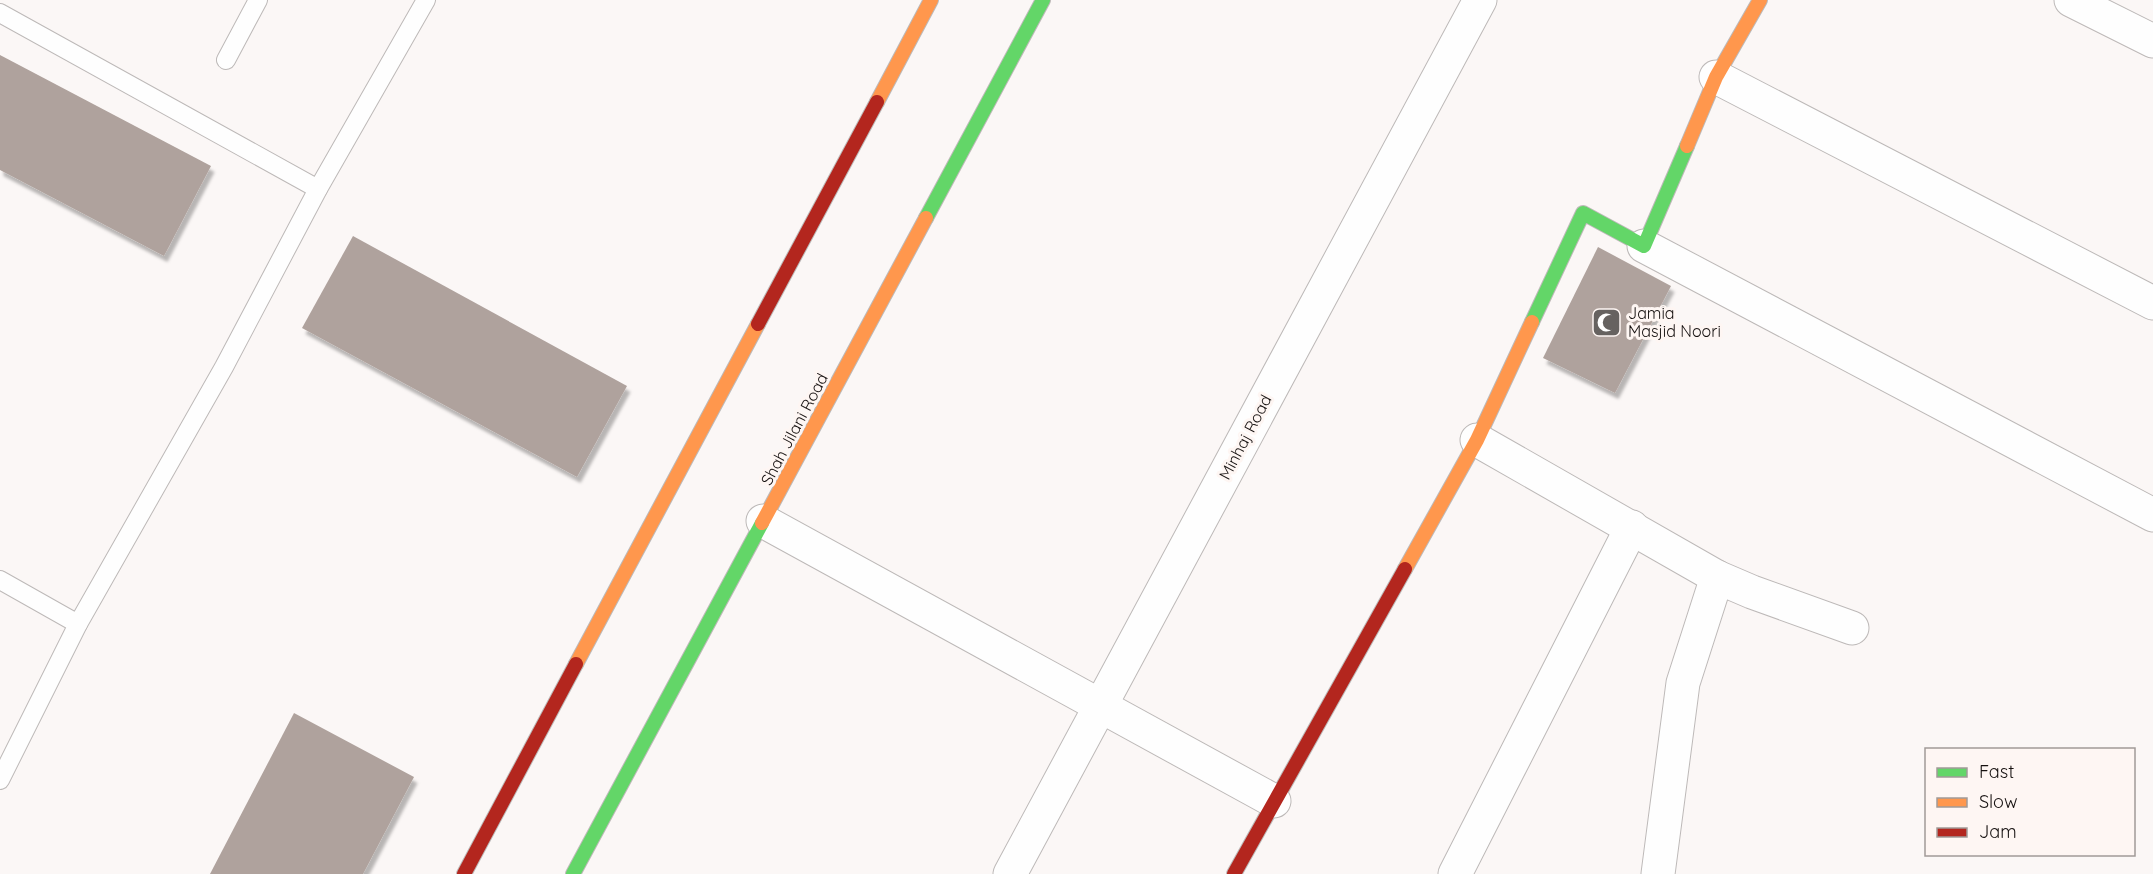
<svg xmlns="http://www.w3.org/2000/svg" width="2153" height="874" font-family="Quicksand,sans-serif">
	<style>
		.building { fill: #afa29d; filter: url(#shadow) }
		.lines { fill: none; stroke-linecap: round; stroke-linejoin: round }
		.lane-casing { stroke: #bdb9b8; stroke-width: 20 }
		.street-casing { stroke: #bdb9b8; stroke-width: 35 }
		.fast-casing { stroke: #bdb9b8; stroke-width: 16 }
		.slow-casing { stroke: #bdb9b8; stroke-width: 16 }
		.jam-casing { stroke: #bdb9b8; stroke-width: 16 }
		.lane { stroke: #fefefe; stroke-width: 18 }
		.street { stroke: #fefefe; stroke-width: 33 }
		.fast { stroke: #63d668; stroke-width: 14 }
		.slow { stroke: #ff974d; stroke-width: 14 }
		.jam { stroke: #b3261e; stroke-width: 14 }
		.labels { text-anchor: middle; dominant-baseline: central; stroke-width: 6; stroke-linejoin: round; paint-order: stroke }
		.poi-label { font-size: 16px; fill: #161110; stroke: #fef6f3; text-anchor: start }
		.street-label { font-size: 16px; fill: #161110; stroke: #fef6f3 }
	</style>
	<defs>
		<filter id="shadow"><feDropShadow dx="3.5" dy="6" stdDeviation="1.5" flood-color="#0004"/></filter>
	</defs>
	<rect width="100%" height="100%" fill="#fbf7f6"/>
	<g class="building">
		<path d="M0,55L211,166L164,256L0,170Z"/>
		<path d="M353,236L627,386L577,477L302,328Z"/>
		<path d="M1598,247L1671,286L1615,393L1543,358Z"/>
		<path d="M294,713L414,777L363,874H210Z"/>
	</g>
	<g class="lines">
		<defs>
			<g id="lane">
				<path d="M0,13L318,189"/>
				<path d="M226,60L258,0"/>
				<path d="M0,580L78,624L224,367L318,189L426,0"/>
				<path d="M0,780L78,624"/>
			</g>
			<g id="street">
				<path d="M2071,0L2153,41"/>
				<path d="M1716,77L2153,303"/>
				<path d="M1644,246L2153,515"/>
				<path d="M1477,440L1717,577L1752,592L1852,628"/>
				<path d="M763,521L1274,801"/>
				<path d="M1010,874L1480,0"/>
				<path d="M1455,874L1632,527"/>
				<path d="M1658,874L1683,683L1717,577"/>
			</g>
			<g id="fast">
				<path d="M926,218L1043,0"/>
				<path d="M1532,322L1583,213L1644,246L1687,146"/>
				<path d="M573,874L762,523"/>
			</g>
			<g id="slow">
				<path d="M877,102L931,0"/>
				<path d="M1687,146L1716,77L1760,0"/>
				<path d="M762,523L926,218"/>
				<path d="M1405,569L1477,440L1532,322"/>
				<path d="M576,664L758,324"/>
			</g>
			<g id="jam">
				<path d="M758,324L877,102"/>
				<path d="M464,874L576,664"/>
				<path d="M1234,874L1405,569"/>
			</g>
		</defs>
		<use href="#lane" class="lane-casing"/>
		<use href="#street" class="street-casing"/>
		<use href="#fast" class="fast-casing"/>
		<use href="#slow" class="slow-casing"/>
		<use href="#jam" class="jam-casing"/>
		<use href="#lane" class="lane"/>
		<use href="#street" class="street"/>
		<use href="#fast" class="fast"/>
		<use href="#slow" class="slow"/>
		<use href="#jam" class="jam"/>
	</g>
	<defs>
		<symbol id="mosque-square" viewBox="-11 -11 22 22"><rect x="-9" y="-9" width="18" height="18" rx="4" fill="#666260" stroke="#fef6f3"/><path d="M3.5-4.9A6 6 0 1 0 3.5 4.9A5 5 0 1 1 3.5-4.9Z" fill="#fff"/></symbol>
	</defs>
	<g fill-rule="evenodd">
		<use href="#mosque-square" x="1590" y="306" width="33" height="33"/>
	</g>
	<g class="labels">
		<g class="poi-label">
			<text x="1628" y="313">Jamia<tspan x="1628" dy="18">Masjid Noori</tspan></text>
		</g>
		<g class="street-label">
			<text transform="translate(794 429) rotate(-62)">Shah Jilani Road</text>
			<text transform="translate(1245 437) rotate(-62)">Minhaj Road</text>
		</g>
	</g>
	<rect x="1925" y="748" width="210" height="108" fill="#fef6f3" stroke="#a19a98" stroke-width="1.5"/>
	<rect x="1937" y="768" width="30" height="9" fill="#63d668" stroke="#a19a98" stroke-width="1.5"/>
	<text x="1979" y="778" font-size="18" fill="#161110">Fast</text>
	<rect x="1937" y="798" width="30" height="9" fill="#ff974d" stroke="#a19a98" stroke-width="1.5"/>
	<text x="1979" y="808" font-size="18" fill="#161110">Slow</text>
	<rect x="1937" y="828" width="30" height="9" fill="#b3261e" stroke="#a19a98" stroke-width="1.5"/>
	<text x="1979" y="838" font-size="18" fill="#161110">Jam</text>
</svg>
